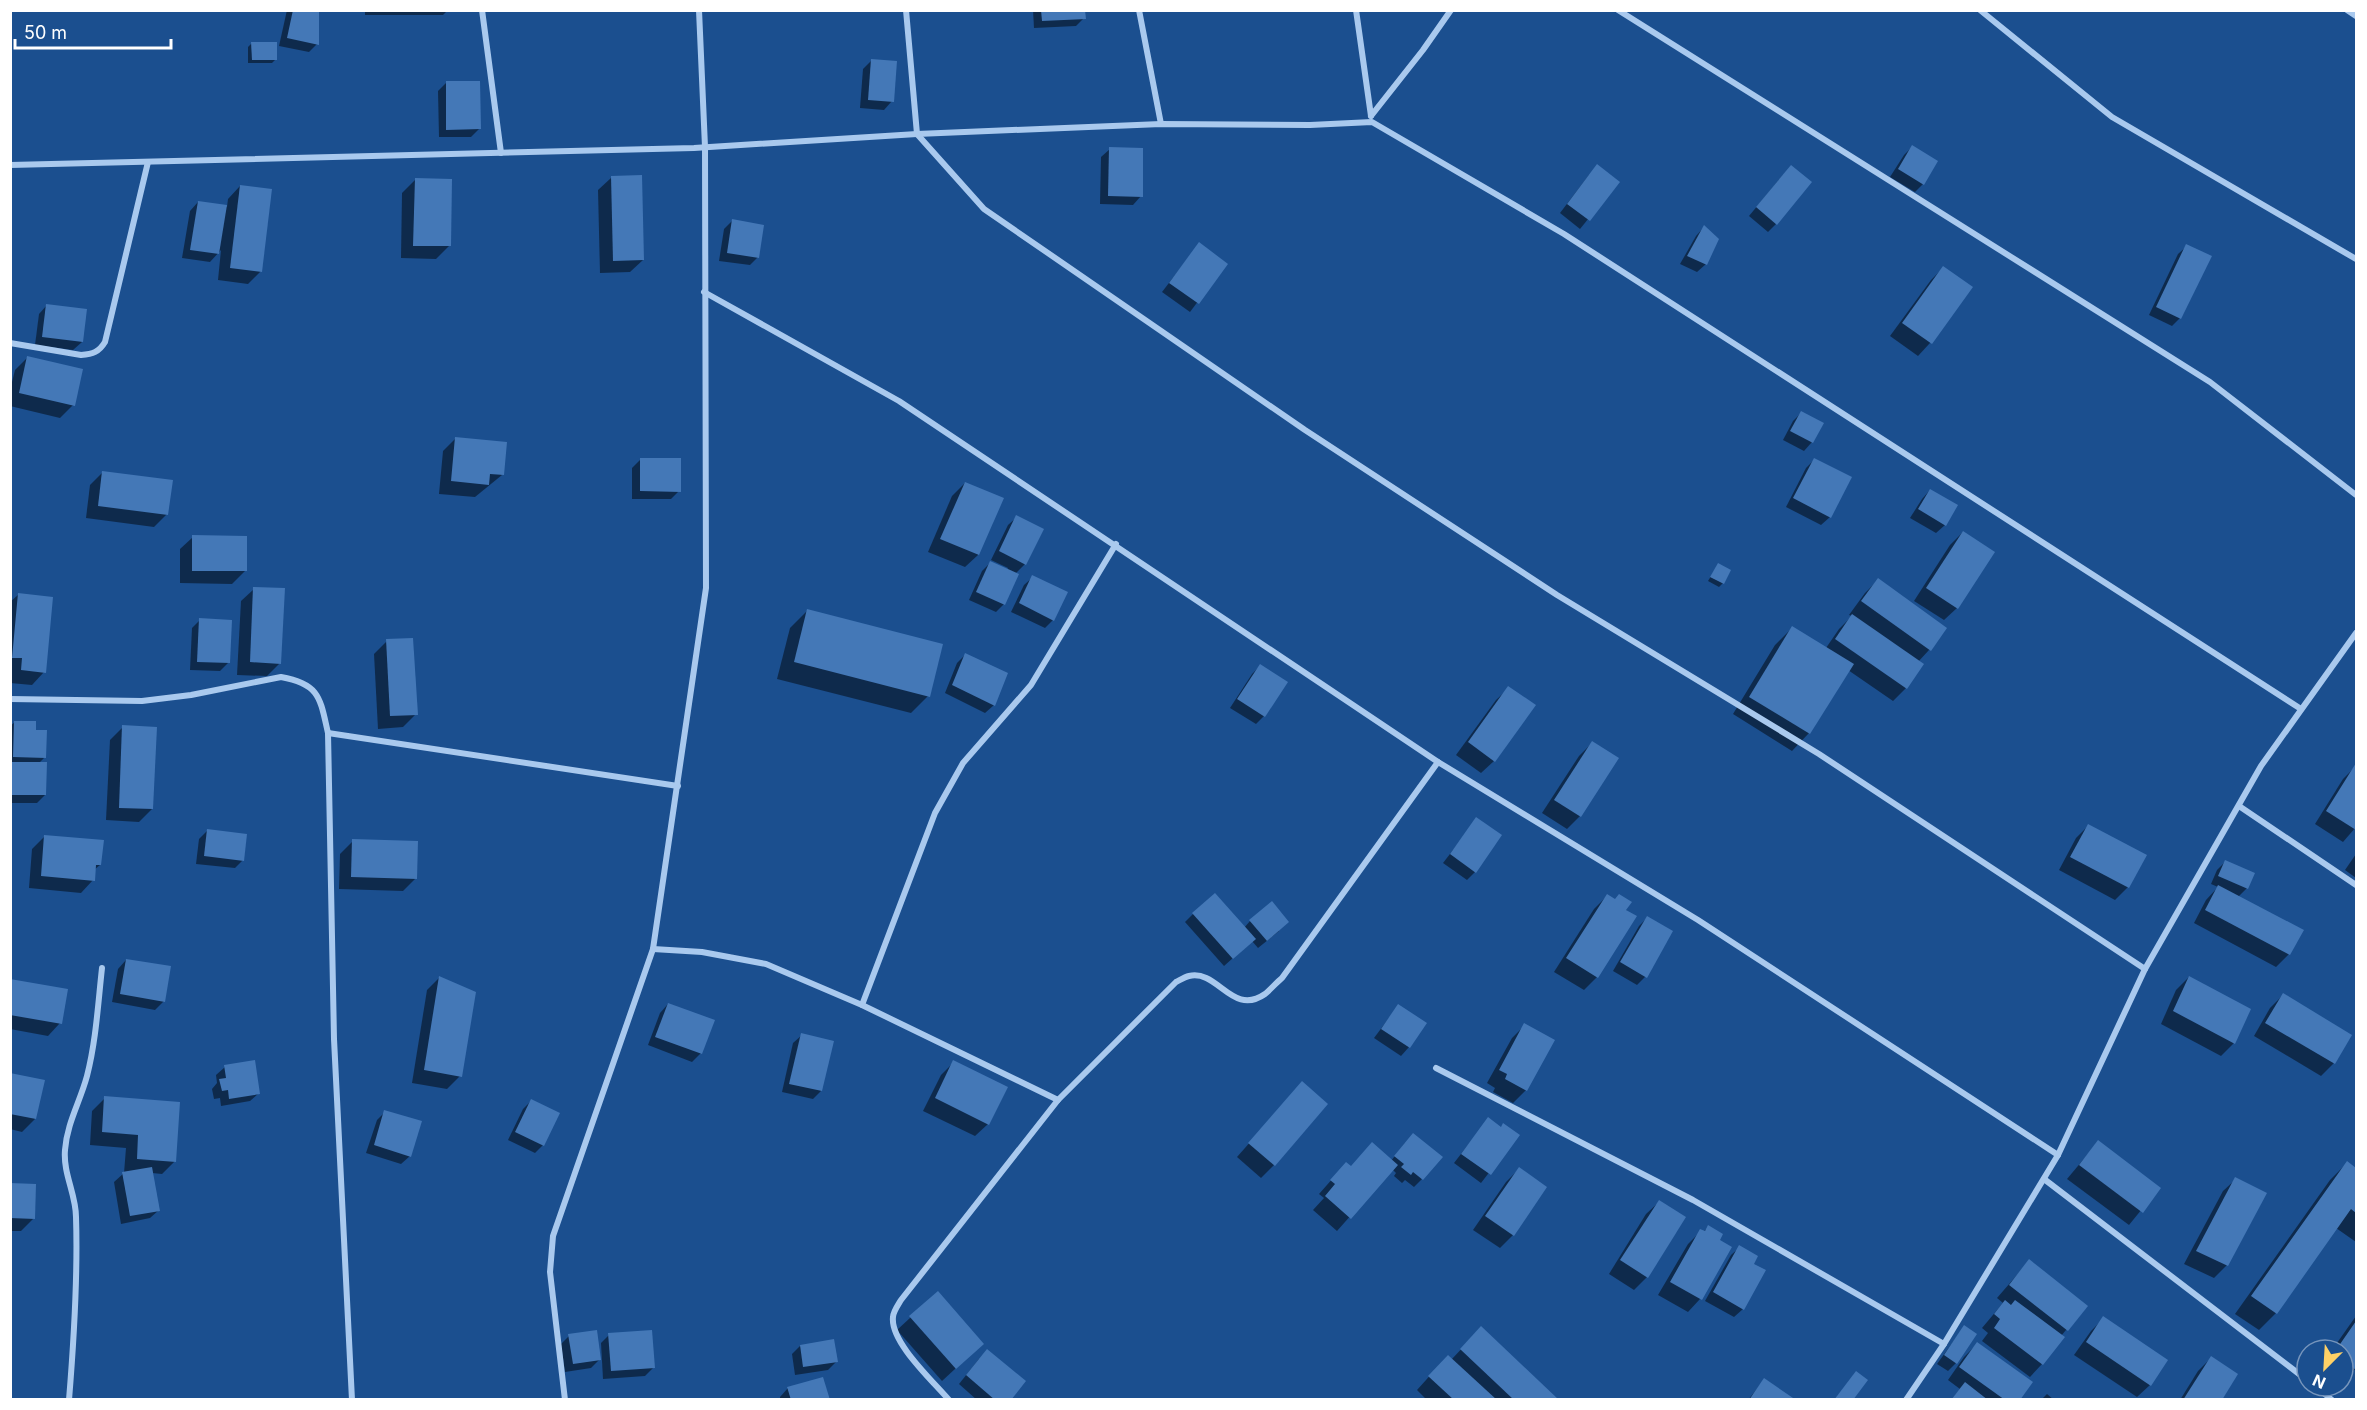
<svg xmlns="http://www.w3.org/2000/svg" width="2367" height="1410" font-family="Inter,sans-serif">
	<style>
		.shadow { fill: #0007 }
		.building { fill: #4478b7 }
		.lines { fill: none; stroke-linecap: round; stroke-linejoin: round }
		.street { stroke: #a9c9ee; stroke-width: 6 }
	</style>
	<rect width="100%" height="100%" fill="#1b4f8f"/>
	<g class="shadow">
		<path d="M287,10H317V44L309,52L279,46Z"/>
		<path d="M365,10H448L443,15H365Z"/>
		<path d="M1033,10H1084V18L1076,26L1034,28Z"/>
		<path d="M252,43L276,59L272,63H248V47Z"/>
		<path d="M871,61L892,101L884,110L860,108L863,69Z"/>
		<path d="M446,83L480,128L471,137H439L438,91Z"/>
		<path d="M1912,147L1923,184L1915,192L1890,177L1904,155Z"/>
		<path d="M1110,149L1141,196L1133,205L1100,204L1101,157Z"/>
		<path d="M1589,175L1618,182L1580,229L1560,213Z"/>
		<path d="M1783,175L1776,224L1768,232L1749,216Z"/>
		<path d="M611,178L643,260L630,272L600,273L598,190Z"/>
		<path d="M415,180L449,246L436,259L401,258L402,193Z"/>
		<path d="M240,186L261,271L248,284L218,280L221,250L210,262L182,258L190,211L198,202L227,207L228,199Z"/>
		<path d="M732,221L758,257L750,265L719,261L724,229Z"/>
		<path d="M1704,227L1706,264L1697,272L1680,264L1696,236Z"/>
		<path d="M1199,244L1226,264L1190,312L1162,292Z"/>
		<path d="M2187,246L2180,318L2172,326L2149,315L2178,254Z"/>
		<path d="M1943,268L1971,288L1930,343L1918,356L1890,336L1931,280Z"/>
		<path d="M47,305L82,342L73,350L35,345L39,314Z"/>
		<path d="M28,357L73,405L60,418L10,406V390L15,370Z"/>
		<path d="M1801,413L1812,442L1804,451L1783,440L1793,421Z"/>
		<path d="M456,438L502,475L475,497L439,494L443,451Z"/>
		<path d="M640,460L679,491L671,499H632V468Z"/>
		<path d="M1814,460L1830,517L1821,525L1786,507L1806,468Z"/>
		<path d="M103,472L167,514L154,527L86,518L90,485Z"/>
		<path d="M965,483L1002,499L978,555L965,567L928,552L952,496Z"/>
		<path d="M1930,490L1945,525L1936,533L1910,518L1922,499Z"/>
		<path d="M1017,517L1025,564L1015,574L1004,604L996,612L969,600L982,571L990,563L1007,570L1008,568L991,560L1008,525Z"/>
		<path d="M1963,532L1957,608L1944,620L1914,601L1950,545Z"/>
		<path d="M193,537L245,571L232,584L180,583V549Z"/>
		<path d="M1718,565L1723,583L1719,587L1708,581Z"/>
		<path d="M1033,577L1053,620L1045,628L1011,612L1024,585Z"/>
		<path d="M1878,580L1945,628L1929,650L1918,662L1906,688L1893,701L1848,670L1809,733L1792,751L1733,714L1775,645L1792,628L1826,648L1839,629L1852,616L1849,615L1865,593Z"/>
		<path d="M254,589L280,663L267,676L237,675L241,601Z"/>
		<path d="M18,595L44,672L32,685L10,683V602Z"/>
		<path d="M807,611L928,696L911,713L777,679L790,628Z"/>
		<path d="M200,620L228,663L220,671L190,670L192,628Z"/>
		<path d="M387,641L416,714L403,727L378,729L374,654Z"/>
		<path d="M965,655L994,705L985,713L945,693L957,663Z"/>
		<path d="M1260,666L1264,716L1256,724L1230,708L1252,674Z"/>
		<path d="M1509,688L1494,761L1481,773L1456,755L1496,700Z"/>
		<path d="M15,722L34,731L44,758L38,764L45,795L37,803H10V726Z"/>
		<path d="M123,727L152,809L139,822L106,820L110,740Z"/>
		<path d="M1592,743L1580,816L1567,829L1542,813L1579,756Z"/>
		<path d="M2356,766V827L2343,842L2315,824L2343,779Z"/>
		<path d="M1477,819L1475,872L1467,880L1443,863Z"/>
		<path d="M2088,826L2128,887L2115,900L2059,870L2076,838Z"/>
		<path d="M207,831L243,860L235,868L196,864L199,839Z"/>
		<path d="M45,836L100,865L94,870L93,880L81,893L29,888L32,849Z"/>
		<path d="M353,841L416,878L403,891L339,889L340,854Z"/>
		<path d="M2356,854V878L2345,870Z"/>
		<path d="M2225,862L2247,888L2238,897L2289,954L2276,967L2194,923L2206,900L2218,887L2211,884L2217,870Z"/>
		<path d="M1607,896L1635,917L1597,977L1584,990L1554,972L1594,909Z"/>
		<path d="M1193,914L1244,928L1250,921L1279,931L1258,948L1252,941L1224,966L1185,922Z"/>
		<path d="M1647,918L1645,977L1637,985L1613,971L1639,926Z"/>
		<path d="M126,960L164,1001L155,1010L112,1002L118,969Z"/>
		<path d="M440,977L460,1076L447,1089L412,1083L427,990Z"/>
		<path d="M2189,977L2234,1043L2221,1056L2161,1024L2176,990Z"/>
		<path d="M10,980L60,1023L48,1036L10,1029Z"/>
		<path d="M2283,995L2334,1063L2321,1076L2254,1036L2270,1008Z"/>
		<path d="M668,1004L701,1053L692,1062L648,1045L660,1013Z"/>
		<path d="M1398,1006L1425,1023L1409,1047L1401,1056L1374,1038Z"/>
		<path d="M1525,1025L1526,1090L1513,1103L1493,1092L1495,1088L1487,1083L1512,1038Z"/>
		<path d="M802,1035L821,1091L813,1099L782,1092L793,1043Z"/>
		<path d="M954,1062L988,1124L975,1136L923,1111L941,1075Z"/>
		<path d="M225,1067L259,1093L250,1101L221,1106L220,1098L214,1099L212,1089L217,1083L216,1075Z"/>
		<path d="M10,1074L35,1119L22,1132L10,1129Z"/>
		<path d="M1302,1083L1274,1165L1261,1178L1237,1157Z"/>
		<path d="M105,1098L175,1161L162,1174L152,1173L159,1210L150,1218L121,1224L114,1182L124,1173L126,1148L90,1145L92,1111Z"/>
		<path d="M531,1101L543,1145L535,1153L508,1140L523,1109Z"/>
		<path d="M385,1112L410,1156L401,1164L366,1153L377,1120Z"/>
		<path d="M1488,1119L1500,1129L1518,1135L1481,1183L1454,1163Z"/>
		<path d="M2098,1142L2159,1188L2129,1225L2067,1179Z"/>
		<path d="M1405,1143L1422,1179L1414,1187L1405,1180L1402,1183L1394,1176L1396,1173L1392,1169L1337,1231L1313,1210L1324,1198L1319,1194L1334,1177L1350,1167L1391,1161Z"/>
		<path d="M2347,1163L2356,1169V1242L2336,1228L2276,1313L2259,1330L2235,1314L2330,1180Z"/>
		<path d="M1519,1169L1513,1235L1500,1248L1473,1230L1506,1182Z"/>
		<path d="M2236,1179L2227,1265L2214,1278L2184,1264L2223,1191Z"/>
		<path d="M10,1184L34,1218L21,1231H10Z"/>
		<path d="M1659,1202L1647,1277L1634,1290L1609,1274L1646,1214Z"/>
		<path d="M1709,1227L1700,1299L1688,1312L1658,1295L1688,1244L1701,1231L1703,1232Z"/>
		<path d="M1740,1247L1752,1264L1743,1309L1734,1317L1705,1301L1731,1255Z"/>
		<path d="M2029,1261L2086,1306L2061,1336L2042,1364L2030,1377L1982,1341L1988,1333L1982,1328L2003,1303L1997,1298Z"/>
		<path d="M937,1293L982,1344L942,1381L897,1330Z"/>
		<path d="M10,1315H12L10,1334Z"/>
		<path d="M2356,1316V1368L2343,1382V1350H2332Z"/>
		<path d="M2104,1318L2150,1385L2137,1397L2074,1355L2091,1331Z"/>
		<path d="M1964,1327L1975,1335L1956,1363L1948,1371L1937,1364Z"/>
		<path d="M1481,1328L1557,1400H1427L1417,1390L1435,1370L1451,1360Z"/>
		<path d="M609,1335L653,1368L645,1376L603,1379L601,1343Z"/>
		<path d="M569,1336L599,1360L591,1368L565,1372L561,1344Z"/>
		<path d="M1977,1344L2018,1400H1951L1960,1389L1948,1380L1964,1357Z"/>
		<path d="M800,1346L836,1362L828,1370L795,1375L792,1354Z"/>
		<path d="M2211,1358L2220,1400H2180L2198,1371Z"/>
		<path d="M979,1359L1009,1400H977L959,1384Z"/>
		<path d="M1764,1380L1793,1400H1748Z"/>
		<path d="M788,1388L828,1400H780V1397Z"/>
		<path d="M2047,1394L2054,1400H2041Z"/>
	</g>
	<g class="building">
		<path d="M293,10H319V45L287,38Z"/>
		<path d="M1041,10H1085L1086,19L1042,21Z"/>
		<path d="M251,42H277V60H252Z"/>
		<path d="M871,59L897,61L894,102L868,100Z"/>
		<path d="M446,81H480L481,129L446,130Z"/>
		<path d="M1912,145L1938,161L1924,185L1898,169Z"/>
		<path d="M1109,147L1143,148V197L1108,196Z"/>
		<path d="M1597,164L1620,182L1590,221L1567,204Z"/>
		<path d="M1791,165L1812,182L1777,225L1756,207Z"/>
		<path d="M642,175L644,260L613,261L611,176Z"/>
		<path d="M415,178L452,179L451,246H413Z"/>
		<path d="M240,185L272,189L262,272L230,268Z"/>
		<path d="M198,201L227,205L219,254L190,250Z"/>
		<path d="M732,219L764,225L759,258L727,253Z"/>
		<path d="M1704,225L1719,239L1707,265L1687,256Z"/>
		<path d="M1199,242L1228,264L1199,304L1169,283Z"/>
		<path d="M2186,244L2212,256L2181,319L2156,307Z"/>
		<path d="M1943,266L1973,287L1932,344L1902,323Z"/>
		<path d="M46,304L87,309L83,342L42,337Z"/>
		<path d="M27,356L83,369L75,406L19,393Z"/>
		<path d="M1801,411L1824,423L1813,443L1790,431Z"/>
		<path d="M455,437L507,442L504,475L490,474L489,485L451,481Z"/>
		<path d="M640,458H681V492L640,491Z"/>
		<path d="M1814,458L1852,477L1831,518L1793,498Z"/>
		<path d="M102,471L173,480L168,515L98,506Z"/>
		<path d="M965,482L1004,498L979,555L940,539Z"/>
		<path d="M1930,489L1958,505L1946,526L1918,509Z"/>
		<path d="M1016,515L1044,529L1026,565L999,551Z"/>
		<path d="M1963,531L1995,552L1958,609L1926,588Z"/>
		<path d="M192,535L247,536V571H192Z"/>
		<path d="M990,561L1019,574L1005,605L976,592Z"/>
		<path d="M1718,563L1731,570L1724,584L1710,577Z"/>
		<path d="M1032,575L1068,592L1054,621L1019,603Z"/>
		<path d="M1878,578L1947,628L1931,651L1861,601Z"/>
		<path d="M253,587L285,588L281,664L250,662Z"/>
		<path d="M18,593L53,597L46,673L21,670L22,658H12Z"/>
		<path d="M807,609L943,644L930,697L794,662Z"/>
		<path d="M1852,614L1924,664L1907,689L1835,639Z"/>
		<path d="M199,618L232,620L230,663L197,662Z"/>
		<path d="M1792,626L1854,664L1810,734L1749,697Z"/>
		<path d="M413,638L418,715L390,716L386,639Z"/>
		<path d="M965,653L1008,673L995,706L952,685Z"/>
		<path d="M1260,664L1288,682L1265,717L1237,699Z"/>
		<path d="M1508,686L1536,705L1495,762L1468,742Z"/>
		<path d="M14,721H36V730H47L46,758L13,757Z"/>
		<path d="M122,725L157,727L153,809L119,808Z"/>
		<path d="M1592,741L1619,758L1581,817L1554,800Z"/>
		<path d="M11,762H47L46,795H11Z"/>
		<path d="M2356,763V830L2326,811Z"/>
		<path d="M1476,817L1502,835L1476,873L1450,854Z"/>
		<path d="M2088,824L2147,855L2129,888L2070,857Z"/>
		<path d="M207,829L247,834L244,861L204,856Z"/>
		<path d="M44,835L104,840L101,865H96L95,881L41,876Z"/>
		<path d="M352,839L418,841L417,879L351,877Z"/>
		<path d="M2225,860L2255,873L2248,889L2218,876Z"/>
		<path d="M2218,885L2304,930L2290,955L2205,910Z"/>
		<path d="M1215,893L1256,939L1233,959L1192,913Z"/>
		<path d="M1607,894L1615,899L1619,894L1632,902L1626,910L1637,916L1598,978L1566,958Z"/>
		<path d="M1272,901L1289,922L1267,941L1249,920Z"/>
		<path d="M1647,916L1673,931L1647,978L1620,962Z"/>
		<path d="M126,959L171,966L165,1002L120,994Z"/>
		<path d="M439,976L476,992L462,1077L424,1070Z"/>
		<path d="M2189,976L2251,1009L2235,1044L2173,1011Z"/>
		<path d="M10,979L68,989L62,1024L10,1015Z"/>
		<path d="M2283,993L2352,1035L2335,1064L2265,1023Z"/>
		<path d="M668,1003L715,1020L702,1054L655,1037Z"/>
		<path d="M1398,1004L1427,1023L1410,1048L1381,1029Z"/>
		<path d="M1524,1023L1555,1040L1527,1091L1505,1079L1507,1074L1499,1070Z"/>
		<path d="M801,1033L834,1041L822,1091L789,1084Z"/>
		<path d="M255,1060L260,1094L229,1099L228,1090L222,1091L219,1079L226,1078L224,1065Z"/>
		<path d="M953,1060L1008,1087L989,1125L935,1098Z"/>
		<path d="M10,1073L45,1080L36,1119L10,1114Z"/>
		<path d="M1302,1081L1328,1104L1275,1166L1248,1143Z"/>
		<path d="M104,1096L180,1102L176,1162L137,1159L138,1135L102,1132Z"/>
		<path d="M531,1099L560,1113L544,1146L515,1132Z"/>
		<path d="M384,1110L422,1121L411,1157L374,1145Z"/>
		<path d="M1488,1117L1501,1127L1503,1123L1520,1135L1491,1175L1461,1154Z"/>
		<path d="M1413,1133L1443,1157L1423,1180L1413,1172L1411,1175L1401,1167L1404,1164L1394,1156Z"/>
		<path d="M2098,1140L2161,1188L2143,1213L2079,1165Z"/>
		<path d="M1372,1142L1398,1165L1351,1219L1325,1196L1335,1184L1330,1180L1346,1162L1351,1166Z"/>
		<path d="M2347,1161L2356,1168V1213L2351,1209L2277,1314L2251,1296Z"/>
		<path d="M152,1167L160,1211L130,1216L122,1172Z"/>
		<path d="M1519,1167L1547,1187L1514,1236L1485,1216Z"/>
		<path d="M2235,1177L2267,1193L2228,1266L2196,1251Z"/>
		<path d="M10,1183L36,1184L35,1219L10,1218Z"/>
		<path d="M1659,1200L1686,1217L1648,1278L1620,1260Z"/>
		<path d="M1708,1225L1723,1234L1720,1240L1732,1247L1702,1300L1670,1282L1700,1229L1705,1231Z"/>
		<path d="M1739,1245L1758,1256L1754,1264L1766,1270L1744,1310L1713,1292Z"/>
		<path d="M2029,1259L2088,1306L2068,1331L2009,1285Z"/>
		<path d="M938,1291L984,1344L956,1369L909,1316Z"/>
		<path d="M2005,1300L2011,1305L2015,1300L2065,1337L2043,1365L1994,1328L2000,1319L1994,1314Z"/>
		<path d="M2103,1316L2168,1360L2151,1386L2086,1342Z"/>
		<path d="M2356,1321V1370L2343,1360V1350H2336Z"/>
		<path d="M1964,1325L1977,1334L1957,1364L1944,1355Z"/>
		<path d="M1481,1326L1559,1400H1514L1460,1349Z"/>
		<path d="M597,1330L601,1360L573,1364L568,1334Z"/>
		<path d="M652,1330L655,1368L611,1371L608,1333Z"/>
		<path d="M834,1339L838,1362L803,1367L800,1345Z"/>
		<path d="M1977,1342L2033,1382L2020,1400H2005L1959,1367Z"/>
		<path d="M987,1349L1026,1381L1011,1400H995L966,1375Z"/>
		<path d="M1448,1355L1497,1400H1454L1428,1376Z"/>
		<path d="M2211,1356L2238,1374L2222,1400H2183Z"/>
		<path d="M1856,1371L1868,1380L1853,1400H1834Z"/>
		<path d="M823,1377L830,1400H791L787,1387Z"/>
		<path d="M1764,1378L1796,1400H1749Z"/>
		<path d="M1965,1382L1988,1400H1951Z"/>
	</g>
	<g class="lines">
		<g class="street">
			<path d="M482,10L501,153"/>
			<path d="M906,10L917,134L984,209L1305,430L1557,595L1819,754L2145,969"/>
			<path d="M1139,10L1161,124"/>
			<path d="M1356,10L1371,116"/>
			<path d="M1618,10L2210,382L2356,495"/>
			<path d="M1980,10L2112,117L2356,259"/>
			<path d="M2347,10L2356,16"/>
			<path d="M1371,116L1423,50L1451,10"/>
			<path d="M10,165L694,148L917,134L1161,124L1310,125L1372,122L1564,234L2301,709"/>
			<path d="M704,292L899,401L1438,762L1698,920L2058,1155"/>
			<path d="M10,343L81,355C93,354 99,352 105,342L148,162"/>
			<path d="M10,699L142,701L191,695L281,677C320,684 320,698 328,733L334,1039L352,1400"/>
			<path d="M328,733L678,786"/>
			<path d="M2239,806L2356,885"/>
			<path d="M653,949L702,952L766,964L862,1005L1058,1100"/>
			<path d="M862,1005L935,813L963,763L1031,685L1116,544"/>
			<path d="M1436,1068L1693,1200L1944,1344"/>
			<path d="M2044,1179L2307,1380"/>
			<path d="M2315,1386L2332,1400"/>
			<path d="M69,1400C74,1339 78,1277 76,1217C76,1194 63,1174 65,1150C67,1123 80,1102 87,1076C96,1041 98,1004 102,968"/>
			<path d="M565,1400L550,1272L553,1236L653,949L706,588L705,147L699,10"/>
			<path d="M949,1400C933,1381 890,1342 893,1317C893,1312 898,1305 901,1300L1058,1100L1176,982C1180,980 1185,977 1189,976C1218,969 1232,1017 1265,994C1271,989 1276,983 1282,978L1438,762"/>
			<path d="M1906,1400L1944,1344L2058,1155L2145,969L2261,766L2356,633"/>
		</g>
	</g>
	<rect width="2367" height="1410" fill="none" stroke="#ffffff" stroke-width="24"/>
	<g transform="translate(2325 1368) rotate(204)"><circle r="28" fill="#1b4f8f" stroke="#7695bc" stroke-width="1.5"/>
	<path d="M0-4.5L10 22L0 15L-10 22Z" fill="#ffd166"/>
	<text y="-9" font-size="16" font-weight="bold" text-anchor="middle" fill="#ffffff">N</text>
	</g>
	<path d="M15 39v9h156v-9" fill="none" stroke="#ffffff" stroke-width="3"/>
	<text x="24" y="39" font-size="18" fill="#ffffff" stroke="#1b4f8f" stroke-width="4.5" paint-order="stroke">50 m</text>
</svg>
